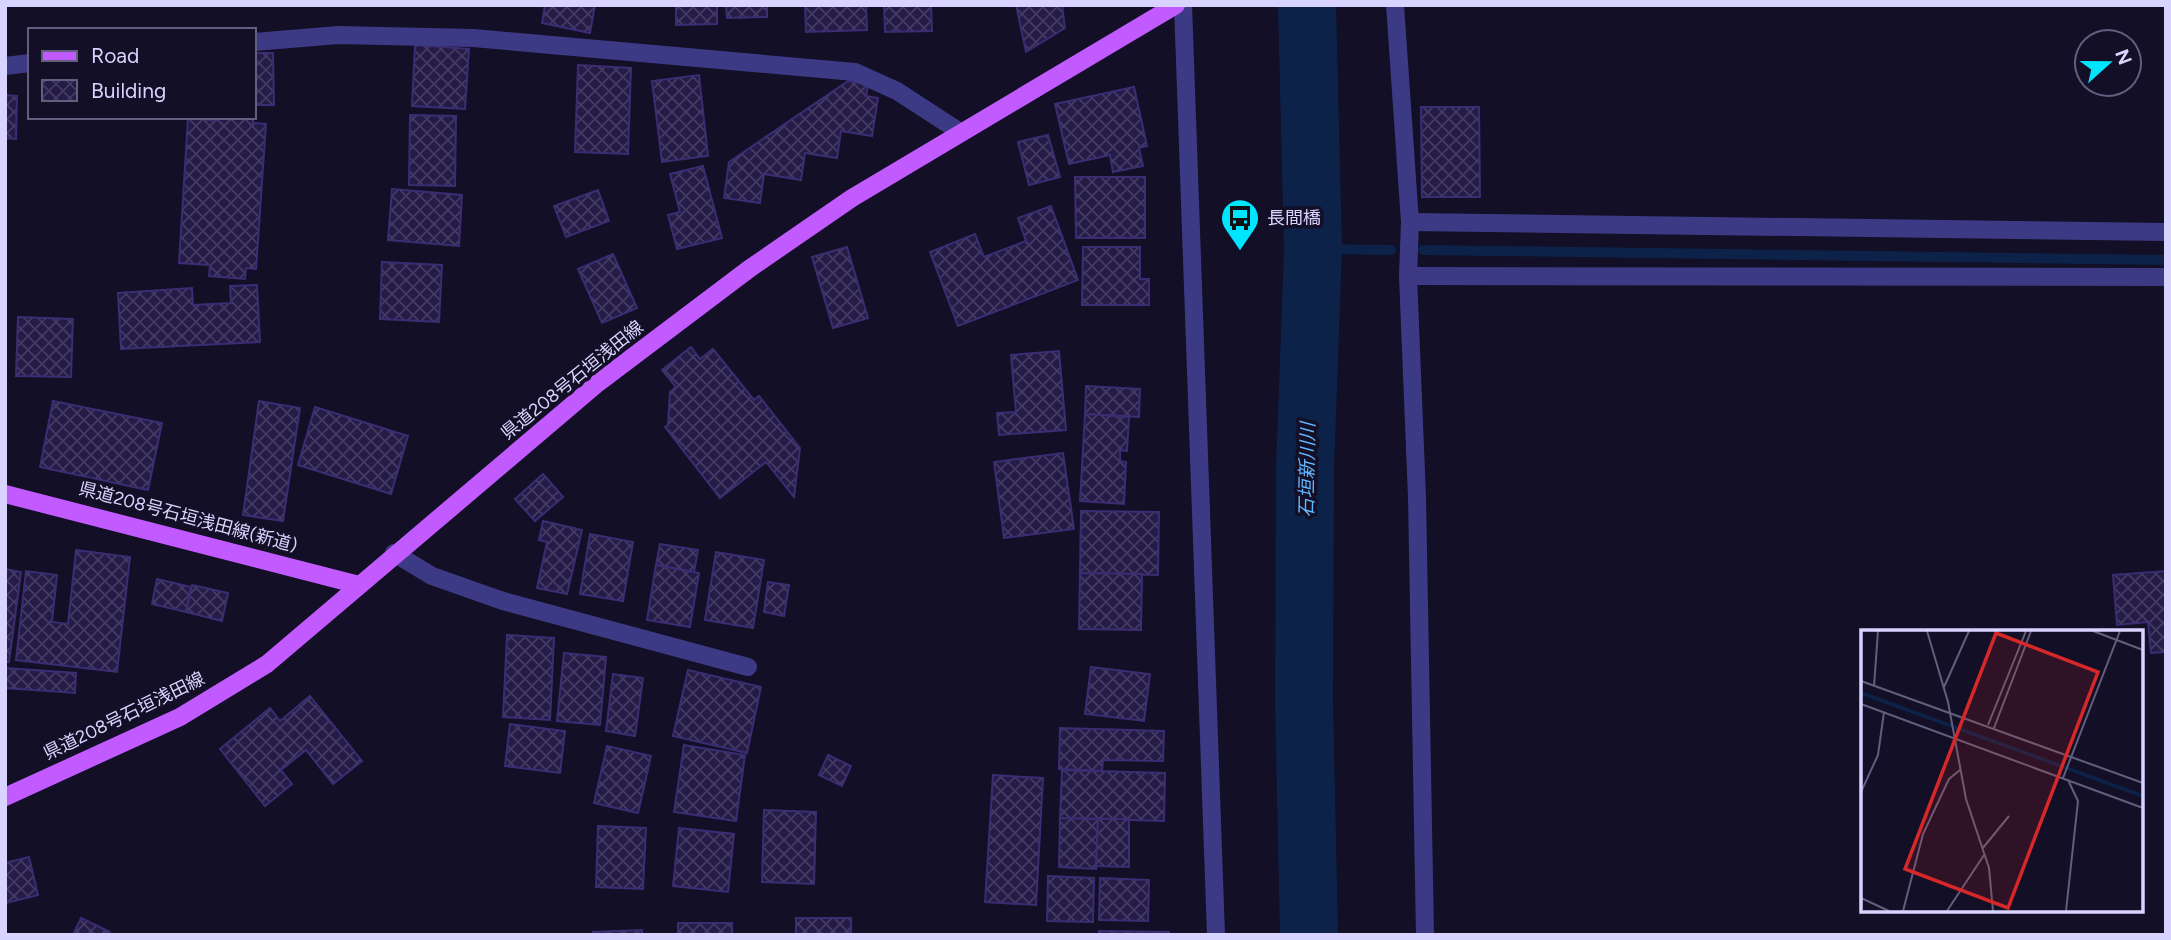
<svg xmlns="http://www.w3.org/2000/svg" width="2171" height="940" font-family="Figtree,'Noto Sans JP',sans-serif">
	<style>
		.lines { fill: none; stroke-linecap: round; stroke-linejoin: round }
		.stream { stroke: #0c2248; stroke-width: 10 }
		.river { stroke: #0c2248; stroke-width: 58 }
		.building { fill: url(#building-cross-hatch); stroke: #3b2d73; stroke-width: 2 }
		.minor { stroke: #3d3a85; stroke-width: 18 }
		.major { stroke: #c25bff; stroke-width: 18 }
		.labels { text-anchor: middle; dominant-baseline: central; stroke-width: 7; stroke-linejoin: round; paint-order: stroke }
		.poi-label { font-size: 18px; fill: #d9d4ff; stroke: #130f26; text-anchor: start }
		.street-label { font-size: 18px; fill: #d9d4ff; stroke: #130f26 }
		.water-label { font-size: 19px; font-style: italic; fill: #62b6ff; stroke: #130f26 }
		.inset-river { fill: none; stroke: #0c2248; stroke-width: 3.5 }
		.inset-road { fill: none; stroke: #625e7d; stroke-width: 2 }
		.view { fill: #d62828; fill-opacity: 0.15; stroke: #d62828; stroke-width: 3.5 }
		.inset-edge { fill: none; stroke: #d9d4ff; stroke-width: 3.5 }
	</style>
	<defs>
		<pattern id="building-cross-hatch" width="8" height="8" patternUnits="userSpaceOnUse" patternTransform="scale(1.75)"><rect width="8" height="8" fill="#241b47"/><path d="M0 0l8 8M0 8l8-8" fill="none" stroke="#433b63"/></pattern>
	</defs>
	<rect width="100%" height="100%" fill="#130f26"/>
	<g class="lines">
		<g class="stream">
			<path d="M1313,249L1391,250"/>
			<path d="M1423,250L2166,260"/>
		</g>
		<path class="river" d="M1307,5L1313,249L1305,469L1304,701L1309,935"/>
	</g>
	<g class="building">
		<path d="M545,5H595L590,33L542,23Z"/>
		<path d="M676,5H717V24L676,25Z"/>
		<path d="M726,5H767V17L727,18Z"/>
		<path d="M805,5H866L867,30L806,32Z"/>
		<path d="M884,5H931L932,31L885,32Z"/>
		<path d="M1016,5H1062L1065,28L1026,52Z"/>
		<path d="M415,45L469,49L465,109L412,106Z"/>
		<path d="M254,53H273L274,105H254Z"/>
		<path d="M578,65L631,68L628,154L575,152Z"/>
		<path d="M699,75L708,156L662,162L652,81Z"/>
		<path d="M848,81L868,84L866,96L878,98L872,136L841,131L837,158L805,153L801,180L764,174L760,203L724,198L729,162Z"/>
		<path d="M1134,87L1147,146L1139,148L1143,166L1113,172L1110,155L1069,164L1055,104Z"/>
		<path d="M5,95L17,96L16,139L5,138Z"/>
		<path d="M1421,107H1479L1480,197H1422Z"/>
		<path d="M410,115L456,116L455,186L409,185Z"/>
		<path d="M219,117H253V123L266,124L256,269L246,268L245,279L209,276L210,265L179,263L188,118L219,121Z"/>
		<path d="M1048,135L1060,177L1029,185L1018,142Z"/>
		<path d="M703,166L722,238L677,249L668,215L680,212L670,174Z"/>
		<path d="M1075,177H1145V238H1076Z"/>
		<path d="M392,189L462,195L459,246L388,240Z"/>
		<path d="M598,190L609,221L566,237L554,206Z"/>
		<path d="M1051,206L1078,280L958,326L930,252L975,234L984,257L1026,241L1018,218Z"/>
		<path d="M847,247L868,318L833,328L812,257Z"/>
		<path d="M1083,247H1140V279H1149V305H1082Z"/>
		<path d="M613,254L637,308L602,323L578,269Z"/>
		<path d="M382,262L442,265L439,322L380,319Z"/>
		<path d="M257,285L260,342L121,349L118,293L192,288L193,305L231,303L230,286Z"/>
		<path d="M18,317L73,319L71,377L16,376Z"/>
		<path d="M691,347L700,359L713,349L754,400L759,396L800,448L794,497L766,462L720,498L665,427L668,425L670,392L676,387L662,370Z"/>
		<path d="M1059,351L1066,430L999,435L997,413L1016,412L1011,355Z"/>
		<path d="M1086,386L1140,389L1139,417L1085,414Z"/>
		<path d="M53,401L162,423L148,490L40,467Z"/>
		<path d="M259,401L300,408L283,521L243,515Z"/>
		<path d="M315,407L408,436L391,494L298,465Z"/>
		<path d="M1085,414L1129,417L1127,451L1120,450V461L1126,462L1124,504L1080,501Z"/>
		<path d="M1063,453L1074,529L1004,538L994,462Z"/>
		<path d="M543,474L563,497L535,521L515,499Z"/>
		<path d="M1081,511L1159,512L1158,575L1080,573Z"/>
		<path d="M543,521L582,530L567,594L537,588L547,542L539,540Z"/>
		<path d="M590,534L633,542L623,601L580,594Z"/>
		<path d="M660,544L698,550L694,572L656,565Z"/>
		<path d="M76,550L130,557L117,672L16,660L26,571L57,575L52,622L68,624Z"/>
		<path d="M716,552L764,560L753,628L705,620Z"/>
		<path d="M656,565L699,573L690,627L647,620Z"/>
		<path d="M5,569L21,572L9,662H5Z"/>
		<path d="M2166,571V652L2151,653L2148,622L2117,625L2113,575Z"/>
		<path d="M1080,573L1142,574L1141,630L1079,629Z"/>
		<path d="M157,579L191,587L186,612L152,604Z"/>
		<path d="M768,582L789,585L784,616L764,612Z"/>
		<path d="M192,585L228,593L222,621L186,612Z"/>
		<path d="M507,635L554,638L550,720L503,717Z"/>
		<path d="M564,653L606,657L600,725L557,721Z"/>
		<path d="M1091,667L1150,674L1144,721L1085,714Z"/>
		<path d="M5,668L76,673L75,693L5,688Z"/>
		<path d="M688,670L761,687L747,753L673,736Z"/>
		<path d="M613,674L643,678L635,736L606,731Z"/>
		<path d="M310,696L362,761L333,784L306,750L281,770L292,784L265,806L220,749L270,708L280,721Z"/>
		<path d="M510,724L565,731L560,773L505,766Z"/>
		<path d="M1060,728L1164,731L1163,761L1103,760L1102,771L1059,769Z"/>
		<path d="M684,745L745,755L736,821L674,812Z"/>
		<path d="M607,746L651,756L638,813L594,803Z"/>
		<path d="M828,755L851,766L842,786L819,775Z"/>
		<path d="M1062,770L1165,773L1164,821L1060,818Z"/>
		<path d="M993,775L1043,778L1036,905L985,902Z"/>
		<path d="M764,810L816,812L814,884L762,882Z"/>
		<path d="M1060,818L1098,819L1096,869L1059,867Z"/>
		<path d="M1098,819H1129V867L1096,866Z"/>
		<path d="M598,826L646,828L643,889L596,887Z"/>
		<path d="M679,828L734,834L728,892L673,886Z"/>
		<path d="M29,857L38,895L6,903L5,863Z"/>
		<path d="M1048,876L1094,878L1093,922L1047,921Z"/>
		<path d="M1100,878L1149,880L1148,921L1099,920Z"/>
		<path d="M81,918L110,932L109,935H73Z"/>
		<rect x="796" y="918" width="55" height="17"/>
		<rect x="678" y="923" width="54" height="12"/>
		<path d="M642,930V935H593V932Z"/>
		<path d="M1099,931L1169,932V935H1099Z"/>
	</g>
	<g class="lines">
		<g class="minor">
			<path d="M1183,5L1216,935"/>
			<path d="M1395,5L1410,222L1408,276L1417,497L1425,935"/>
			<path d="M254,42L338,35L473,38L855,72L897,91L960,132"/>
			<path d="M5,66L30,63"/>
			<path d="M1410,222L2166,232"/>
			<path d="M1408,276L2166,277"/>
			<path d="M394,553L432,576L503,601L748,667"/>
		</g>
		<g class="major">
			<path d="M5,494L359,585"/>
			<path d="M5,797L180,717L267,664L598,383L749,269L852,198L1176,5"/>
		</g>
	</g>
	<defs>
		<symbol id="bus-pin" viewBox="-11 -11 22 30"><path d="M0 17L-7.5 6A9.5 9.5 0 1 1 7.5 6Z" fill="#00e5ff" stroke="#130f26"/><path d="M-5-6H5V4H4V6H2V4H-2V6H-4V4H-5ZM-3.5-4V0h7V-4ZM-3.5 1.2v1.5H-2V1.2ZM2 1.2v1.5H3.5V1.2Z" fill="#111"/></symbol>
	</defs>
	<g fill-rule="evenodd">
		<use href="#bus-pin" x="1218" y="196" width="44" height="60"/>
	</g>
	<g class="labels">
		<g class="poi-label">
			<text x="1267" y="218">長間橋</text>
		</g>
		<g class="street-label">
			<text transform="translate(572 380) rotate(-39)">県道208号石垣浅田線</text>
			<text transform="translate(188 517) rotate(15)">県道208号石垣浅田線(新道)</text>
			<text transform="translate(124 716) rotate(-26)">県道208号石垣浅田線</text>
		</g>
		<g class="water-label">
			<text transform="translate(1307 470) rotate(-89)">石垣新川川</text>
		</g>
	</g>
	<g transform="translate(1861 630)">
		<rect width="282" height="282" fill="#130f26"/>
		<path class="inset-river" d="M0,63L282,166"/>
		<path class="inset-road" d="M66,1L87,72L105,169L128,238L132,281M232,1L282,20M0,51L282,153M13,56L17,1M83,57L108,1M0,74L282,178M127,95L165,1M133,98L170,1M202,148L259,1M0,162L17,125L23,82M121,219L148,186M0,268L28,281M42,281L62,204L88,149L99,140M86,281L123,225M205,281L217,171L207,150"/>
		<path class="view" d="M135,3L237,42L147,278L44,239Z"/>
		<rect width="282" height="282" class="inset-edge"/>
	</g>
	<rect width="2171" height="940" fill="none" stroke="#d9d4ff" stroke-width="14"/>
	<rect x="28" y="28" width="228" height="91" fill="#130f26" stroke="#625e7d" stroke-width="2"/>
	<rect x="42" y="51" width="35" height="10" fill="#c25bff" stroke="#625e7d" stroke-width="2"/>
	<text x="91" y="63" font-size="21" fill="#d9d4ff">Road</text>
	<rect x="42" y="80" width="35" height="21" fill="url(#building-cross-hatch)" stroke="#625e7d" stroke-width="2"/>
	<text x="91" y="98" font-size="21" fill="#d9d4ff">Building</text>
	<g transform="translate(2108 63) rotate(69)"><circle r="33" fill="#130f26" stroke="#625e7d" stroke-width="2"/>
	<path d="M0-5L12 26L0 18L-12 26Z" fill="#00e5ff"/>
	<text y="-10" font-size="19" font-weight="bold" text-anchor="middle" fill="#d9d4ff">N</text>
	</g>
</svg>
